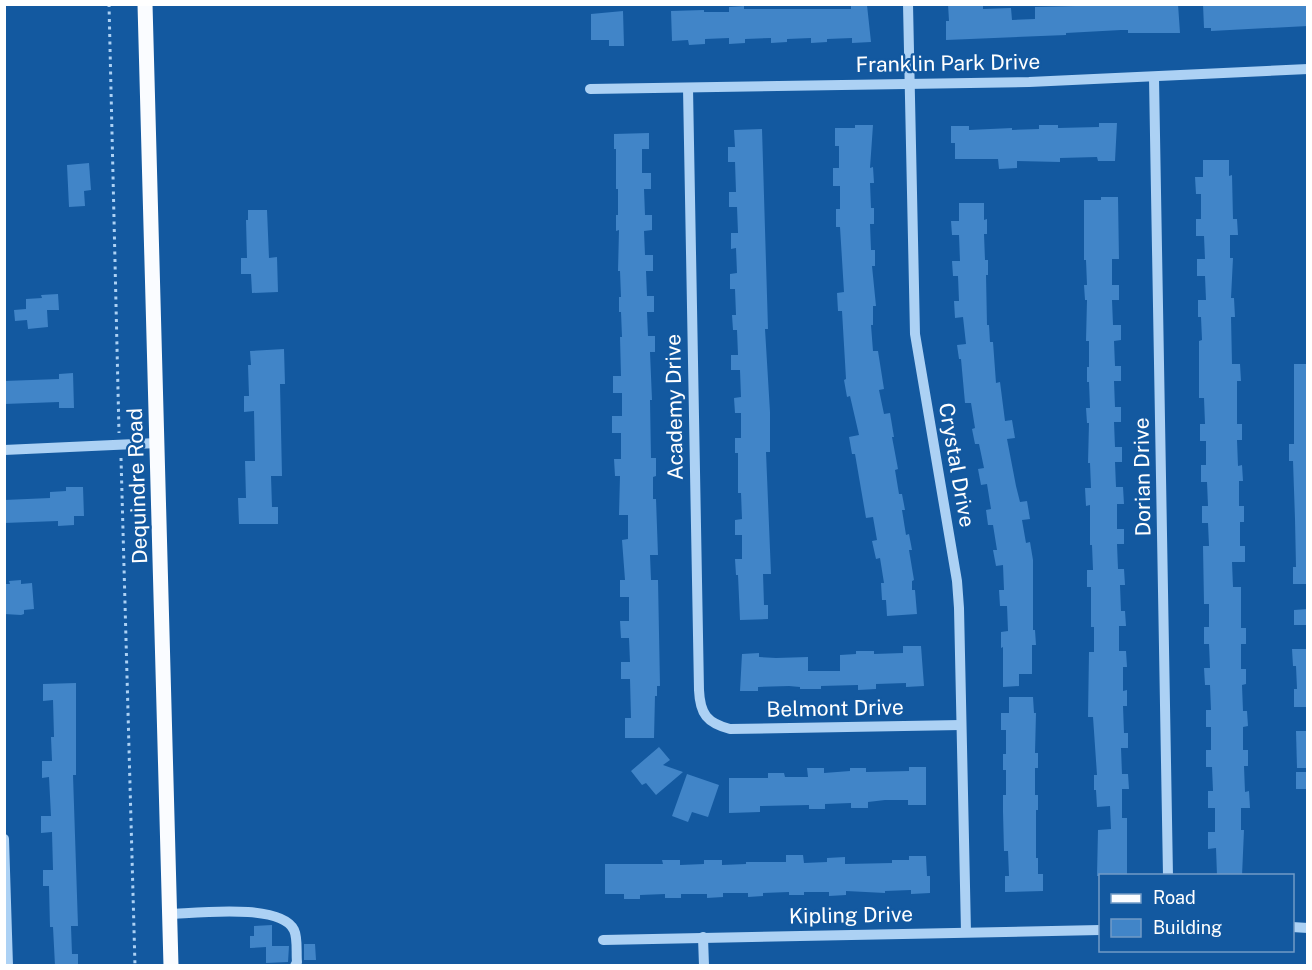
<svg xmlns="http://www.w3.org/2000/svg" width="1312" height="970" font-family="'Public Sans',sans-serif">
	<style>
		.building { fill: #4185c8 }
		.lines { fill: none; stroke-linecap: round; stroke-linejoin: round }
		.path { stroke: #acd1f4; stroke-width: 3; stroke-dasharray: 3 4.5; stroke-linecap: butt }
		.minor { stroke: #acd1f4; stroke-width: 10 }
		.major { stroke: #fafcff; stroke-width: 15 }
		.labels { text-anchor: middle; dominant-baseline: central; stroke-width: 4.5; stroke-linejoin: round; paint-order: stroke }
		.street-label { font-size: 21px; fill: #fff; stroke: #1359a0 }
	</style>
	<rect width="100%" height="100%" fill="#1359a0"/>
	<g class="building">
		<path d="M948,4H983V9L1011,8L1012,20L1035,19V7L1075,6V4H1107V6L1178,4L1180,33H1128V30H1121L1066,33V35L946,40V21H949Z"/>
		<path d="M1203,4H1308V26L1211,31V28H1204Z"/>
		<path d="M851,5H867L871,42L852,43V38L827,39V42L811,43V38L787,39V42L771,43V38L745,39V43L729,44V38L705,39V44L689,45L688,40L672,41L671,11L704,10V12H729V7L744,6V9H851Z"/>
		<path d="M623,11L624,46H609V40H591V14Z"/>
		<path d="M1099,123H1117L1115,161H1098L1097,157L1060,158V162L1017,161V168L999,169L998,159H955V143H951V126H969V130L1012,128V130L1039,129V125H1058V128L1099,127Z"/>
		<path d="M855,125H873L870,168L873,167L874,183H870L871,208H874V224H870L871,250H875V266H872L876,306H873V325H871L873,351H878L884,389L879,390L884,414L890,413L894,437H892L898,469L895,470L899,494H902L905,510H902L906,535L909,534L912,550H909L914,580L912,581V590H915L917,614L887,616L886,600H882L881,583H884L880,558L876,559L872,541L877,540L873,517L866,518L855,454H852L849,437L859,435L850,396L847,397L844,380L846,379L842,311H838L837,293L844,292L840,227H836V209H840V186H833V168H839V146H835V128H855Z"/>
		<path d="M762,129L768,329H765L770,412V452H766L771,574H763L764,605H768V619L740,620L738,575H736L735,559H742V535H735V520L742,519L741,493H738V453H735V438H741V413H735L734,398L741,397L740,370H731V355H738L737,330H733L732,315H736L735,289H730V274L737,273L736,248L731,249V233H738L737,207H729V192H736L735,162H728V147H735L734,130Z"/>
		<path d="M649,133V149H642V173H651V189H644L645,215H652V230L644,231L645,255H653V271H646L647,296H654V312H647L648,336H655V352H650L652,400H650L651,458H656V476L653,477V499H656L658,555H650L651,580H658L660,686H657V696H655L654,738H625V718H631L630,679H621V662H630L629,638H621L620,621H629V597H620V580H625L622,540L628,539V515H619L620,476H615L614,459H621V433H612V416H622V393H613V376H621L620,337H622L621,312H619V297H621L620,271H618L619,230L616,231V215H618V189H616V149H614V134Z"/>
		<path d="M1203,160H1229V176L1232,175L1233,219H1237L1238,235H1230V258H1233L1231,298H1234L1235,317H1231L1232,364H1240L1241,381H1237V424H1242V440H1237L1238,466L1242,465L1243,481H1239V506H1244V522H1240V546H1245V562H1232L1233,587H1241V628H1246V644H1241V669H1246V684L1242,685L1243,711H1247L1248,726L1243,727V750H1248V766H1244L1245,792L1249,791L1250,808H1241V830H1244L1242,876H1217L1216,848L1208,849V832H1215V808H1208V791H1213L1212,767H1206V750H1211V727H1206V710H1211L1210,685H1205L1204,668H1210L1209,644H1204V627H1209V604H1204L1203,546H1209L1208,523H1202V506H1208L1207,482H1201V465H1206V441H1200V424H1205L1204,398H1199V341L1202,340L1201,317H1198V300H1206L1205,276H1197V259H1205L1204,236H1196V219H1201V194H1196L1195,177H1203Z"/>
		<path d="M89,163L91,190L84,191L85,206L69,207L67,165Z"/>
		<path d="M1101,197H1118L1119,259H1112V285H1119V300H1112L1113,325H1121V340L1114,341L1115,366H1121V381H1114L1115,407H1121V422H1114L1115,447H1122V462H1115L1116,487H1123L1124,504H1117V529H1124V544H1117L1118,569H1124L1125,585H1120L1121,611H1125L1126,626H1119V651H1126L1127,667H1123V691L1127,690V706H1123L1124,733H1128V748H1121L1122,774H1128L1129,789H1122V818H1127V876H1097L1098,830L1111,829L1110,806L1097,807L1096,790H1094V775H1097L1093,717H1088L1089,652H1094V627H1091V587H1087V570H1093L1092,545H1090V505L1086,506L1085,488H1091L1090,463H1088L1089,423H1087L1086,408H1090L1089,382H1087V367H1089V341H1086L1087,300H1085L1084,285H1087L1086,260H1084V200H1101Z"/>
		<path d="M959,203H984V220L987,219V234H984L985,260H988V275H986L987,325H989L990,342H993L996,383L1000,382L1005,421L1012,420L1015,438L1007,439L1016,486L1020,502L1027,501L1030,519L1022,520L1026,543L1030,542L1033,560V630H1035L1036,645H1032V674H1019V686L1003,687V647L1001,648V632L1008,631L1007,606H1000L999,590H1004L1003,565L996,566L993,550H997L993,525H988L986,510L991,509L987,484L981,485L978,469L984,468L979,444H975L972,429L975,428L971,403H965L961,359H959L957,345L966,344L963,317L955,318L954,301H959L958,276H953L952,261H960L959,235H952L951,221H959Z"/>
		<path d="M248,210H267L269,258L277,257L278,292L252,293L251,274H241V258H247L246,220H248Z"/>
		<path d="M58,294L59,310H47L48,327L28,329L27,320L15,321L14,310L26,309V299L42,298L41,295Z"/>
		<path d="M284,349L285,384H280L282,476H271L272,507H278V524H239L238,498H246L245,461H255L254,411L244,412V396H249L248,365H251L250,351Z"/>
		<path d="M1294,364H1308V584H1293V567H1296L1295,519L1293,461H1289V444H1294Z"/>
		<path d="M73,373L74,408H59V402L4,404V381L59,379V374Z"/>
		<path d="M66,487H83L84,516H74V525L58,526V521L4,523V500L50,498V492L66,491Z"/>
		<path d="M21,580V584L32,583L34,609L24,610V614L21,615L4,614V584H10L9,581Z"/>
		<path d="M1308,609V625H1294V610Z"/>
		<path d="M903,646H921L924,686L906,687V683L876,684V689L858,690V685L821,686V689H800V687L789,686L758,687V691H740L742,654L759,653V657L776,658L808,657V671H840V655L856,654V651H874V654L903,653Z"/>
		<path d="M1292,649H1308V707H1294V689H1297L1296,666H1293Z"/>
		<path d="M76,683V775H73L78,926H71L72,954H78V966H55L53,927H50L49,886H43V870H53L52,832L41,833V816H51L49,777L42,778V761H52L51,737H54L53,700L43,701V684Z"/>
		<path d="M1009,697H1033L1034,713H1036L1035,753H1038V768H1035V795H1038V810H1036V858H1038V874H1043V891L1005,892V876H1009L1008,851H1004L1003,812V795H1006V770H1003V754H1006V730H1001V713H1009Z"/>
		<path d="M1296,731H1308V768H1297Z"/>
		<path d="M659,747L670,760L663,765L683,772L656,795L646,783L642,785L631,771Z"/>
		<path d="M909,767H926V805H908V800H885L868,802V808H851V803L825,804V809H809V805L760,806V812L729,813V778H768V773H784L785,777H808L807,768H824V773L850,771V768H866V772L909,771Z"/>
		<rect x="1296" y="772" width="12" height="17"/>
		<path d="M687,774L719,785L708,817L692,812L688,822L672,816Z"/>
		<path d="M786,855H803L804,863L827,862V858L845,857V864L892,863V860H909V856H926L927,876H930V893L911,894V890L885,891V893L846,891V895L829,896V892H804V895H789V892L763,893V896L748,897V893H723V897L707,898V894H681V898H665V894L640,895V899H624V894H605V864H663L662,860H680V865L704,864V860H722V865L746,864V862H786Z"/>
		<path d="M272,925V946H289L288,962L266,963V947L250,948V936H254V926Z"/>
		<path d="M304,944H315L316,960H304Z"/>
	</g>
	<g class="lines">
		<g class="path">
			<path d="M109,4L119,433"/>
			<path d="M121,458L135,966"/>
		</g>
		<g class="minor">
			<path d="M908,4L915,334L957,581L959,608L966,932"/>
			<path d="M1154,78L1168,876"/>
			<path d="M688,88L699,690C700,714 707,723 730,729L961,725"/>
			<path d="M590,89L1029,82L1308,69"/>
			<path d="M4,450L157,443"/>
			<path d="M4,839L8,966"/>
			<path d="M170,914C197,913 281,903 294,930C298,938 296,953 297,962L295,966"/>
			<path d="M1292,927L1308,928"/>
			<path d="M703,937L704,966"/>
			<path d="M603,940L1100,930"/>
		</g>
		<path class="major" d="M145,4L171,966"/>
	</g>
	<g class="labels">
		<g class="street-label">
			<text transform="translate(948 63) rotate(-1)">Franklin Park Drive</text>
			<text transform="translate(674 407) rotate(-91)">Academy Drive</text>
			<text transform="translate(957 465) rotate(80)">Crystal Drive</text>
			<text transform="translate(1142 477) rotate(-91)">Dorian Drive</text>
			<text transform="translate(137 486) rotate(-92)">Dequindre Road</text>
			<text transform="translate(835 708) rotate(-1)">Belmont Drive</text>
			<text transform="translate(851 915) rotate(-1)">Kipling Drive</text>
		</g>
	</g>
	<rect width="1312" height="970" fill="none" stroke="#ffffff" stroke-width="12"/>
	<rect x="1099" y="874" width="195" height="78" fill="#1359a0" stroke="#719bc6" stroke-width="1.5"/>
	<rect x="1111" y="894" width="30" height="9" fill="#fafcff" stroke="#719bc6" stroke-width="1.5"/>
	<text x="1153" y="904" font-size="18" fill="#ffffff">Road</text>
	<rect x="1111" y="919" width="30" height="18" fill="#4185c8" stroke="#719bc6" stroke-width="1.5"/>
	<text x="1153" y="934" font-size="18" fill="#ffffff">Building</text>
</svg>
